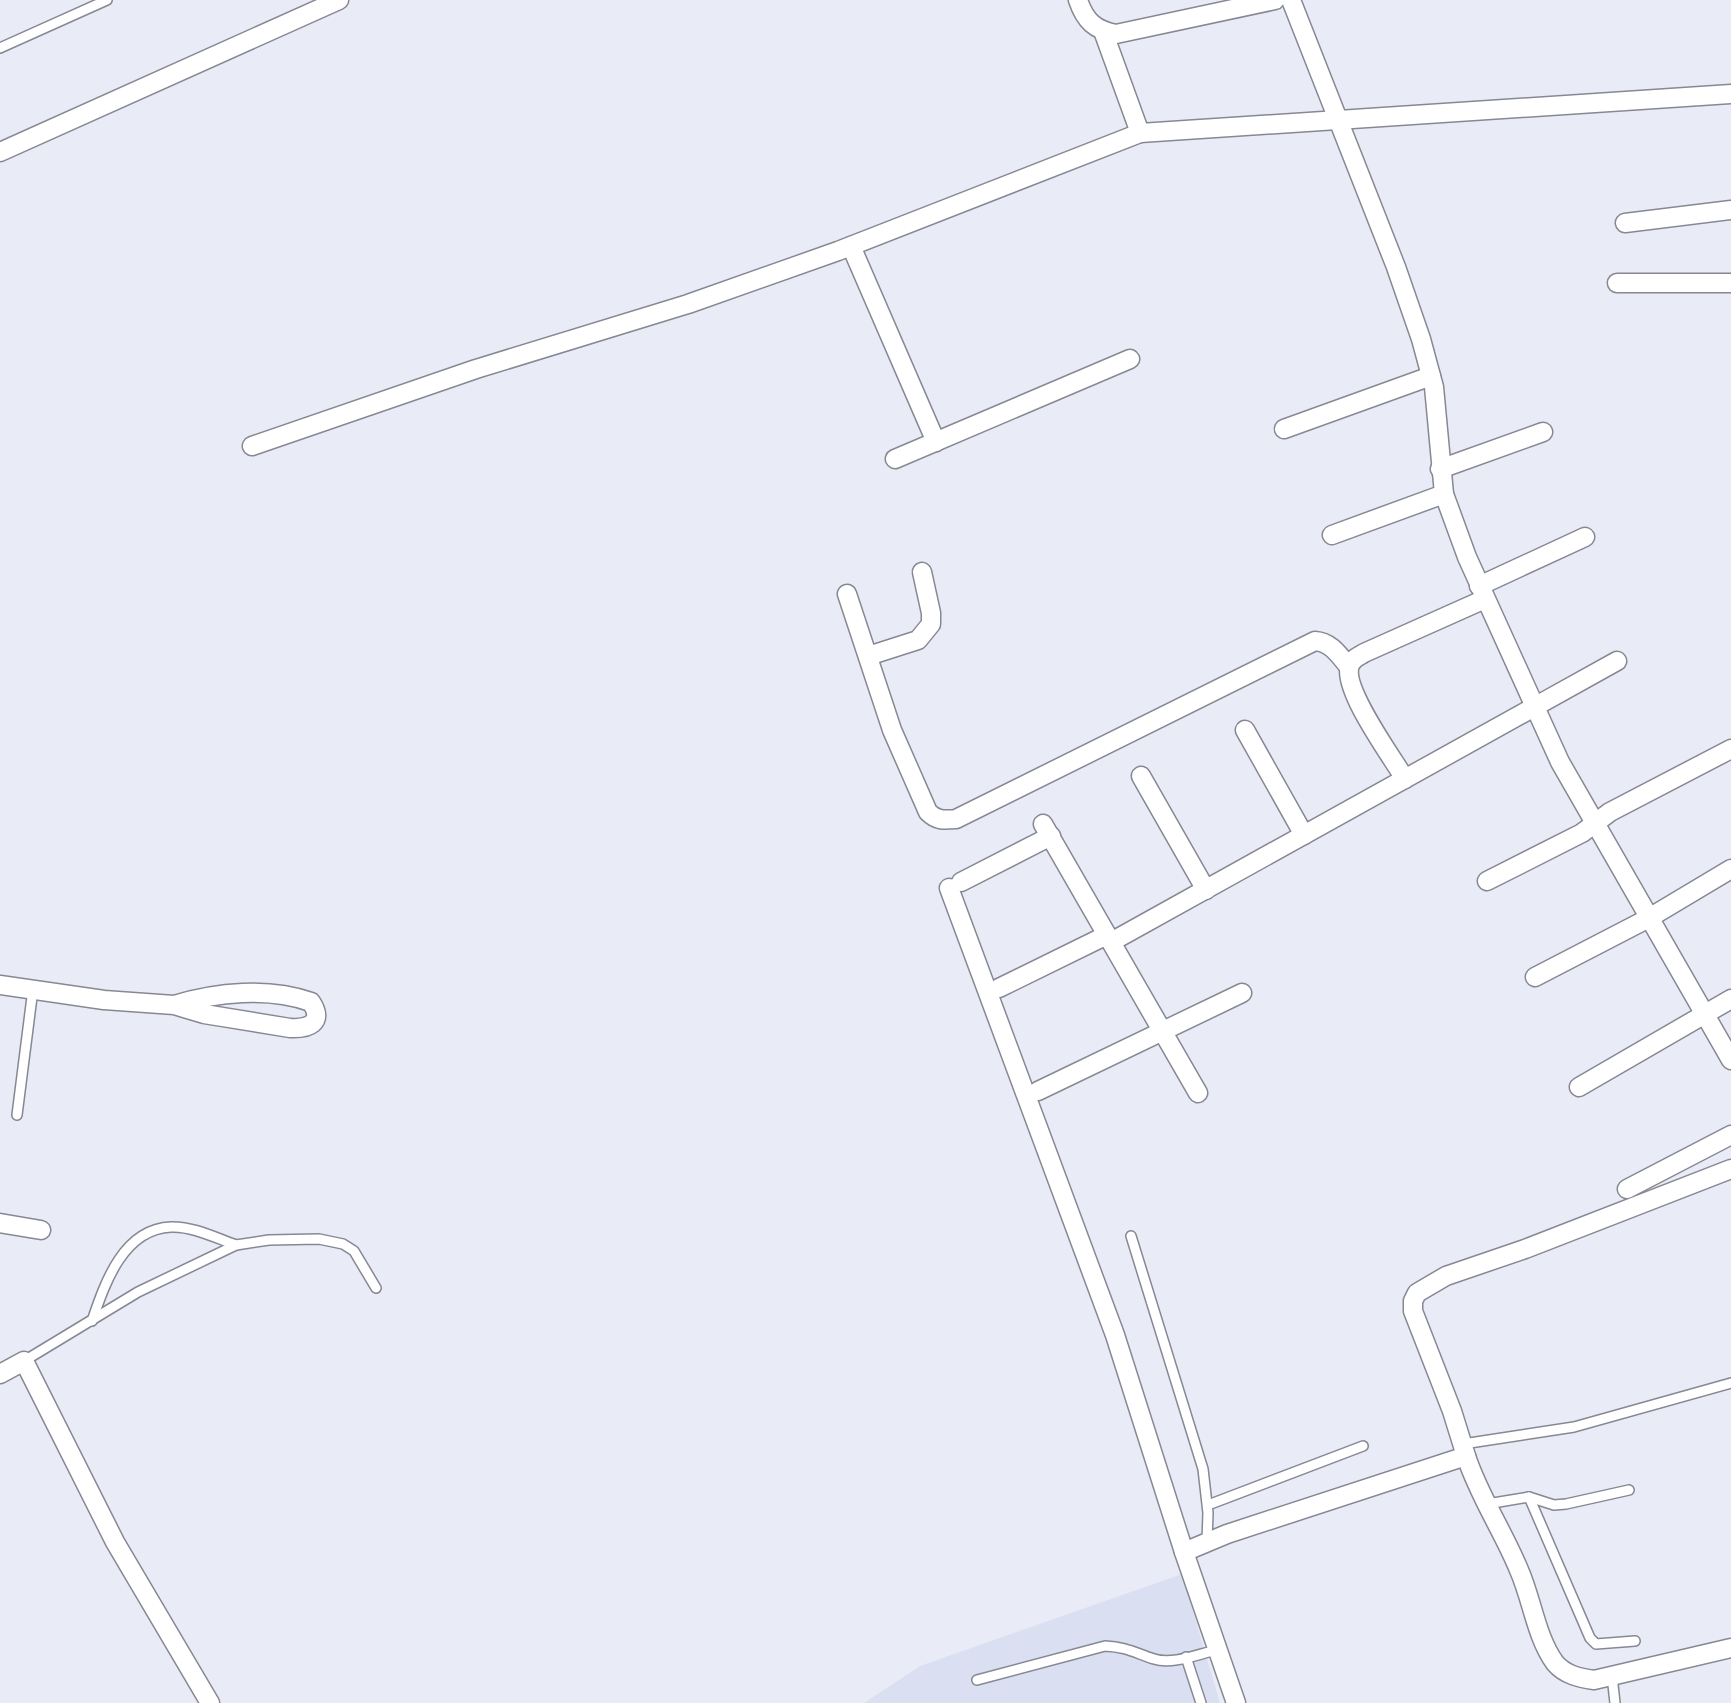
<svg xmlns="http://www.w3.org/2000/svg" width="1731" height="1703" font-family="'Fira Sans',sans-serif">
	<style>
		.built { fill: #dbdff2 }
		.lines { fill: none; stroke-linecap: round; stroke-linejoin: round }
		.service-casing { stroke: #868893; stroke-width: 12 }
		.minor-casing { stroke: #868893; stroke-width: 21 }
		.service { stroke: #fff; stroke-width: 9 }
		.minor { stroke: #fff; stroke-width: 18 }
	</style>
	<rect width="100%" height="100%" fill="#e9ecf7"/>
	<path class="built" d="M1182,1574L1220,1703H864L920,1666Z"/>
	<g class="lines">
		<defs>
			<g id="service">
				<path d="M0,48L107,0"/>
				<path d="M17,1115L33,989"/>
				<path d="M1131,1236L1203,1469L1208,1513L1207,1541"/>
				<path d="M92,1321C105,1283 123,1229 171,1227C192,1226 216,1238 236,1245"/>
				<path d="M24,1361L138,1292L236,1245L269,1240L319,1239L343,1244L354,1251L376,1288"/>
				<path d="M1463,1444L1574,1427L1731,1383"/>
				<path d="M1529,1497L1590,1638L1596,1644L1635,1641"/>
				<path d="M1487,1504L1529,1497L1554,1505L1566,1504L1629,1490"/>
				<path d="M1208,1505L1363,1446"/>
				<path d="M1186,1657L1201,1703"/>
				<path d="M1612,1676L1615,1703"/>
				<path d="M977,1680L1105,1646C1127,1647 1135,1653 1154,1659C1173,1665 1198,1654 1217,1650"/>
			</g>
			<g id="minor">
				<path d="M1078,0C1085,21 1095,30 1116,34L1275,0"/>
				<path d="M1291,0L1396,267L1421,339L1434,387L1444,494L1467,557L1560,762L1731,1060"/>
				<path d="M1140,133L1731,94"/>
				<path d="M0,152L339,0"/>
				<path d="M1625,223L1731,210"/>
				<path d="M851,246L936,442"/>
				<path d="M1617,283H1731"/>
				<path d="M1284,429L1431,376"/>
				<path d="M252,446L476,369L688,304L838,251L1140,133L1103,31"/>
				<path d="M895,459L1130,359"/>
				<path d="M1440,469L1543,432"/>
				<path d="M1332,535L1444,494"/>
				<path d="M1479,586L1585,537"/>
				<path d="M847,594L892,730L928,812C937,821 944,820 956,819L1315,641C1331,642 1339,655 1349,667"/>
				<path d="M868,656L918,640L931,624V613L922,572"/>
				<path d="M1245,730L1304,835"/>
				<path d="M1141,776L1206,890"/>
				<path d="M1405,779C1392,757 1341,688 1350,665C1353,658 1358,657 1364,653L1485,599"/>
				<path d="M1043,824L1198,1093"/>
				<path d="M1487,881L1582,833L1610,812L1731,749"/>
				<path d="M961,882L1051,836"/>
				<path d="M949,888L1115,1335L1184,1552"/>
				<path d="M1111,942L1617,661"/>
				<path d="M1535,977L1649,918L1731,869"/>
				<path d="M0,985L104,1000L174,1005L204,1014L290,1028C308,1029 325,1023 311,1002C268,987 217,992 174,1005"/>
				<path d="M999,988L1107,935"/>
				<path d="M1579,1087L1731,999"/>
				<path d="M1038,1091L1242,993"/>
				<path d="M1627,1189L1731,1135"/>
				<path d="M0,1223L41,1230"/>
				<path d="M0,1374L24,1361L115,1542L210,1703"/>
				<path d="M1466,1456C1479,1496 1503,1531 1519,1570C1532,1599 1536,1637 1555,1663C1565,1675 1580,1678 1594,1680L1731,1648"/>
				<path d="M1236,1703L1184,1552L1227,1534L1466,1456L1452,1411L1413,1311V1301L1417,1293L1446,1276L1525,1249L1731,1169"/>
			</g>
		</defs>
		<use href="#service" class="service-casing"/>
		<use href="#minor" class="minor-casing"/>
		<use href="#service" class="service"/>
		<use href="#minor" class="minor"/>
	</g>
</svg>
